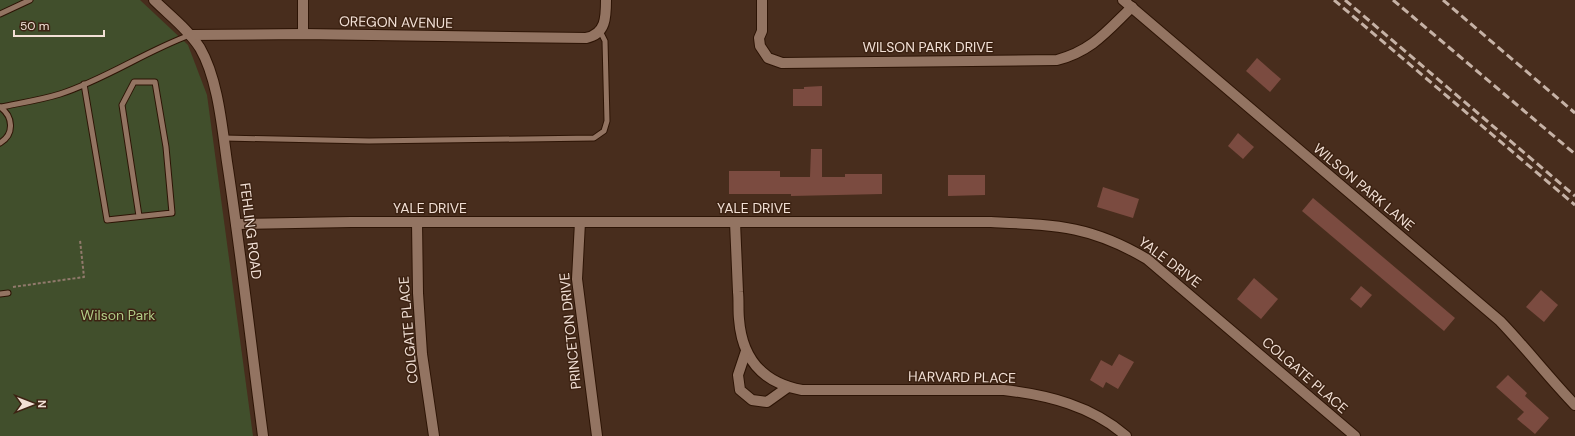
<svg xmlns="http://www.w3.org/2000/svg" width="1575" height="436" font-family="'DM Sans',sans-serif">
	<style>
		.green { fill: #414f2c }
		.building { fill: #7b4b40 }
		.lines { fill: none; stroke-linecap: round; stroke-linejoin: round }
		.service-casing { stroke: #2d1405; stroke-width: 7 }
		.minor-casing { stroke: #2d1405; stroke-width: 12 }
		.path { stroke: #917a6c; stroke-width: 2; stroke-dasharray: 3 2; stroke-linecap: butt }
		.service { stroke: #937462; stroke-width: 5 }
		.minor { stroke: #937462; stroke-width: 10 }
		.rail { stroke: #c6b2a6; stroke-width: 3; stroke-dasharray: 8 4; stroke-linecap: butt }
		.labels { text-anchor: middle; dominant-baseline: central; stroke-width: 3; stroke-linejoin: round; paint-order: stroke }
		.street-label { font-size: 14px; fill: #f2e0d6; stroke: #3d2313 }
		.park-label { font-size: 14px; fill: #b0cc86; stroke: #3d2313 }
	</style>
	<rect width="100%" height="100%" fill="#482d1d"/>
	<path class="green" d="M0,0H140L188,45L207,95L253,436H0Z"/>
	<g class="building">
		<path d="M1257,58L1281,79L1270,92L1246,71Z"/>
		<path d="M822,86V106H793V89H804V87Z"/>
		<path d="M1238,133L1254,147L1243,159L1228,146Z"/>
		<path d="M811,149H822V177H845V174H882V194L791,196V194H729V171H780V177H810Z"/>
		<path d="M948,175H985V195L948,196Z"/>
		<path d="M1103,187L1139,199L1133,218L1097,207Z"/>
		<path d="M1313,198L1455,318L1444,331L1302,211Z"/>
		<path d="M1254,278L1278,299L1261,319L1237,299Z"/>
		<path d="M1361,286L1372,295L1361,308L1350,299Z"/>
		<path d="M1541,290L1558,305L1544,322L1526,307Z"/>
		<path d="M1119,354L1134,362L1118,389L1106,382L1103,388L1090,380L1101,360L1112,366Z"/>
		<path d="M1508,375L1527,393L1525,396L1549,418L1535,434L1517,419L1524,412L1496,387Z"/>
	</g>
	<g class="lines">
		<defs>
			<g id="service">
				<path d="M0,14L30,0"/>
				<path d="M84,84L107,220L172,213L166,147L155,82H134L122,105L139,216"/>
				<path d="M0,107C13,116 15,134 0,143"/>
				<path d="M1,107C20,103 41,100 60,94C104,80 146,51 190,35"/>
				<path d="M224,138L369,141L594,138L604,131L607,121L605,41L600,31"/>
				<path d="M0,294L8,293"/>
			</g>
			<g id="minor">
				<path d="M154,0C169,15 188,29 200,48C218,79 222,127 227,162C241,253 251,345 263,436"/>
				<path d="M303,0V34"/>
				<path d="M762,0V31L759,38L760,46L768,58L782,63L1057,60C1092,51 1107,31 1132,7"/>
				<path d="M1123,0L1500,321C1526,348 1549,378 1575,405"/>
				<path d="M190,35L303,34L586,38C606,34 606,17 606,0"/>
				<path d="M417,222L418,293L422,354L434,436"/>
				<path d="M580,222L577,279L597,436"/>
				<path d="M735,222C736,245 737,268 738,292C739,301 738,310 739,319C742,359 763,383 802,390H1004C1048,395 1092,406 1126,436"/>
				<path d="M236,224L351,222H991C1055,225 1090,225 1147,259L1355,436"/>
				<path d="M746,351L738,375L740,390L752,400L767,402L788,387"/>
			</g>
		</defs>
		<use href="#service" class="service-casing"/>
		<use href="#minor" class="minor-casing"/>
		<path class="path" d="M13,287L84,277L80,240"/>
		<use href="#service" class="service"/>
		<use href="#minor" class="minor"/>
		<g class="rail">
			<path d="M1334,0L1575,205"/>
			<path d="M1345,0L1575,196"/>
			<path d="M1393,0L1575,154"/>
			<path d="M1443,0L1575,113"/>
		</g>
	</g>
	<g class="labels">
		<g class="street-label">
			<text transform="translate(396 22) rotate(1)">OREGON AVENUE</text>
			<text x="928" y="47">WILSON PARK DRIVE</text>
			<text transform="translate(1364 187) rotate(40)">WILSON PARK LANE</text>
			<text x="430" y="208">YALE DRIVE</text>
			<text x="754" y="208">YALE DRIVE</text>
			<text transform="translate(251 231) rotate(83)">FEHLING ROAD</text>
			<text transform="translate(1170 262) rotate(37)">YALE DRIVE</text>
			<text transform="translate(408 330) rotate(-95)">COLGATE PLACE</text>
			<text transform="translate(570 331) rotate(-96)">PRINCETON DRIVE</text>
			<text transform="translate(1305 375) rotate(41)">COLGATE PLACE</text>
			<text transform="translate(962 377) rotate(1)">HARVARD PLACE</text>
		</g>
		<g class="park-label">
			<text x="118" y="315">Wilson Park</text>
		</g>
	</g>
	<g transform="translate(32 404) rotate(90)" stroke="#3d2313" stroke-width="3" paint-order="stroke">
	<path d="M0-3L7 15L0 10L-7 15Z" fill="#f2e0d6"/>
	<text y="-6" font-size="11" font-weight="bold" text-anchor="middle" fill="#f2e0d6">N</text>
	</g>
	<path d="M14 30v6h90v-6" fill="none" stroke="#f2e0d6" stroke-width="2"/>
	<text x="20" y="30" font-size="12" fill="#f2e0d6" stroke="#3d2313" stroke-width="3" paint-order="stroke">50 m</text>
</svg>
